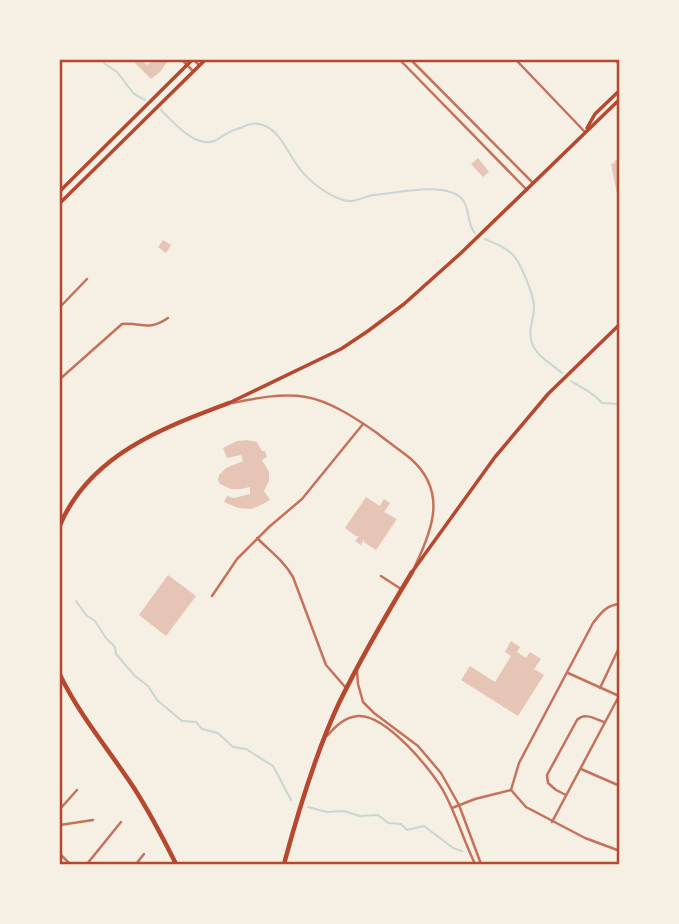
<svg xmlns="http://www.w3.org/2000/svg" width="679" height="924" font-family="Commissioner,sans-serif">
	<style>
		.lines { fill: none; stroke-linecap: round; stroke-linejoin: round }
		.stream { stroke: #c9d6d2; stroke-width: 2 }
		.building { fill: #e6c5b7 }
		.minor { stroke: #c5725c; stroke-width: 2.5 }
		.tertiary { stroke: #c5725c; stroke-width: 2.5 }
		.primary { stroke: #b5482f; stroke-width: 3.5 }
		.trunk { stroke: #b5482f; stroke-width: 3.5 }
		.motorway { stroke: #b5482f; stroke-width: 4.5 }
		.neatline { fill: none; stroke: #b5482f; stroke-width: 2.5 }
	</style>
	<rect width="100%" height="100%" fill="#f6efe4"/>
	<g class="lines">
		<g class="stream">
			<path d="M102,60L105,64L117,72L134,94L145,100"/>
			<path d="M161,110C173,122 195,148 214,141C219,139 223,135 228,133C232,130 238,129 243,127C250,123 256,122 263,125C282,132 288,155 300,169C310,182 327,195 343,200C355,204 363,196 374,195C397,193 446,181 462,199C471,209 466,224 475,233"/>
			<path d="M485,239C494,243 506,247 513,255C521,263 533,294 534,305C535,320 527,328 532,343C537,357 552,364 562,373"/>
			<path d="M571,381C583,389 593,392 602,403L620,404"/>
			<path d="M76,601L86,615L95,621L106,638L115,647L116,654L135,676L148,686L157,700L182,721L196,722L202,729L218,733L233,747L246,749L273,766L291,800"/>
			<path d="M308,807L327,812L344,811L360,816L378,815L388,823L401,824L407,830L424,826L453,848L462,851"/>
		</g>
	</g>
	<g class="building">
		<path d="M135,60H141L147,65L151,62L149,60H165L167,62L160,72L151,79L133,61Z"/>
		<path d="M617,157H620V199H618L611,164L615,163L614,161L617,160Z"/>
		<path d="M478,158L489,172L483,177L471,164Z"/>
		<path d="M163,240L171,245L166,253L158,247Z"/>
		<path d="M246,440L257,442L262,451H265L267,457L262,460L269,472V481L264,491L270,500L261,505L251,509L238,508L224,502L227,496L234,498L250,494V487L241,489H231L220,484L218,480L219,475L226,468L243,461L241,455L227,458L223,448L237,441Z"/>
		<path d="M366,497L380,506L384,499L390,503L384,512L397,519L376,550L364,542V539L361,545L355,541L359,536H356L345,528Z"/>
		<path d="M168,575L196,596L166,636L139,615Z"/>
		<path d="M511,641L520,647L517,652L526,658L530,652L541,659L534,669L544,675L518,716L461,680L470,666L495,682L511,656L505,652Z"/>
	</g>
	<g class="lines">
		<g class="minor">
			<path d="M182,60L193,71"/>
			<path d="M194,60L199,65"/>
			<path d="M518,62L585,132"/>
			<path d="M60,307L87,279"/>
			<path d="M60,379L122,324C142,322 147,332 168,318"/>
			<path d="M257,538C271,552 283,560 293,577L326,665L346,688"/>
			<path d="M381,576L401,589"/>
			<path d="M212,596L237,559L269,527L302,499L363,424"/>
			<path d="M620,604C606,605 601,613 593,623L519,763L511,790L526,807L585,838L620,851"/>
			<path d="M357,671L358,684L363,702L374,713L418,746L441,773L459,805L481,864"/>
			<path d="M568,673L619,696"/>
			<path d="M600,688L618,650"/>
			<path d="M327,736C335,727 344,717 358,716C386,714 433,771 445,794C457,817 464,841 475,864"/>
			<path d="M581,769L620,786"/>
			<path d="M566,795L556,790L548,783L547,775L577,720C585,712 595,719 604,722"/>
			<path d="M452,808L475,799L511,790"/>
			<path d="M60,809L77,790"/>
			<path d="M552,822L619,696"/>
			<path d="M60,825L93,820"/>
			<path d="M60,854L70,864"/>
			<path d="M87,864L121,822"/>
			<path d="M136,864L144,854"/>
		</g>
		<g class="tertiary">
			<path d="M400,60L527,190"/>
			<path d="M411,60L533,183"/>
			<path d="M232,403C256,398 282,393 306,397C330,401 357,419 377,433C388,442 400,450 411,459C447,491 433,529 415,566"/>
		</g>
		<g class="primary">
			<path d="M60,191L192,60"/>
			<path d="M60,203L205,60"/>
		</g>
		<g class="trunk">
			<path d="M616,60L620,64"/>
			<path d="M587,128L595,114L620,90"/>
			<path d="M229,403L341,349L368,331L404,304L461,253L620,99"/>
			<path d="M412,572L495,457L548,394L620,324"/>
		</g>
		<g class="motorway">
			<path d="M60,525C90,455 162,428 229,403"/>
			<path d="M60,675C80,716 109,750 134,788C150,813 163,838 176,864"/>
			<path d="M284,864C298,812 316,752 339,703C361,658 386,615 412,572"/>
		</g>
	</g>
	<rect width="679" height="924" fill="none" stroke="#f6efe4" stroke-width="122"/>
	<rect x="61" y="61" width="557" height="802" class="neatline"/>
</svg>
